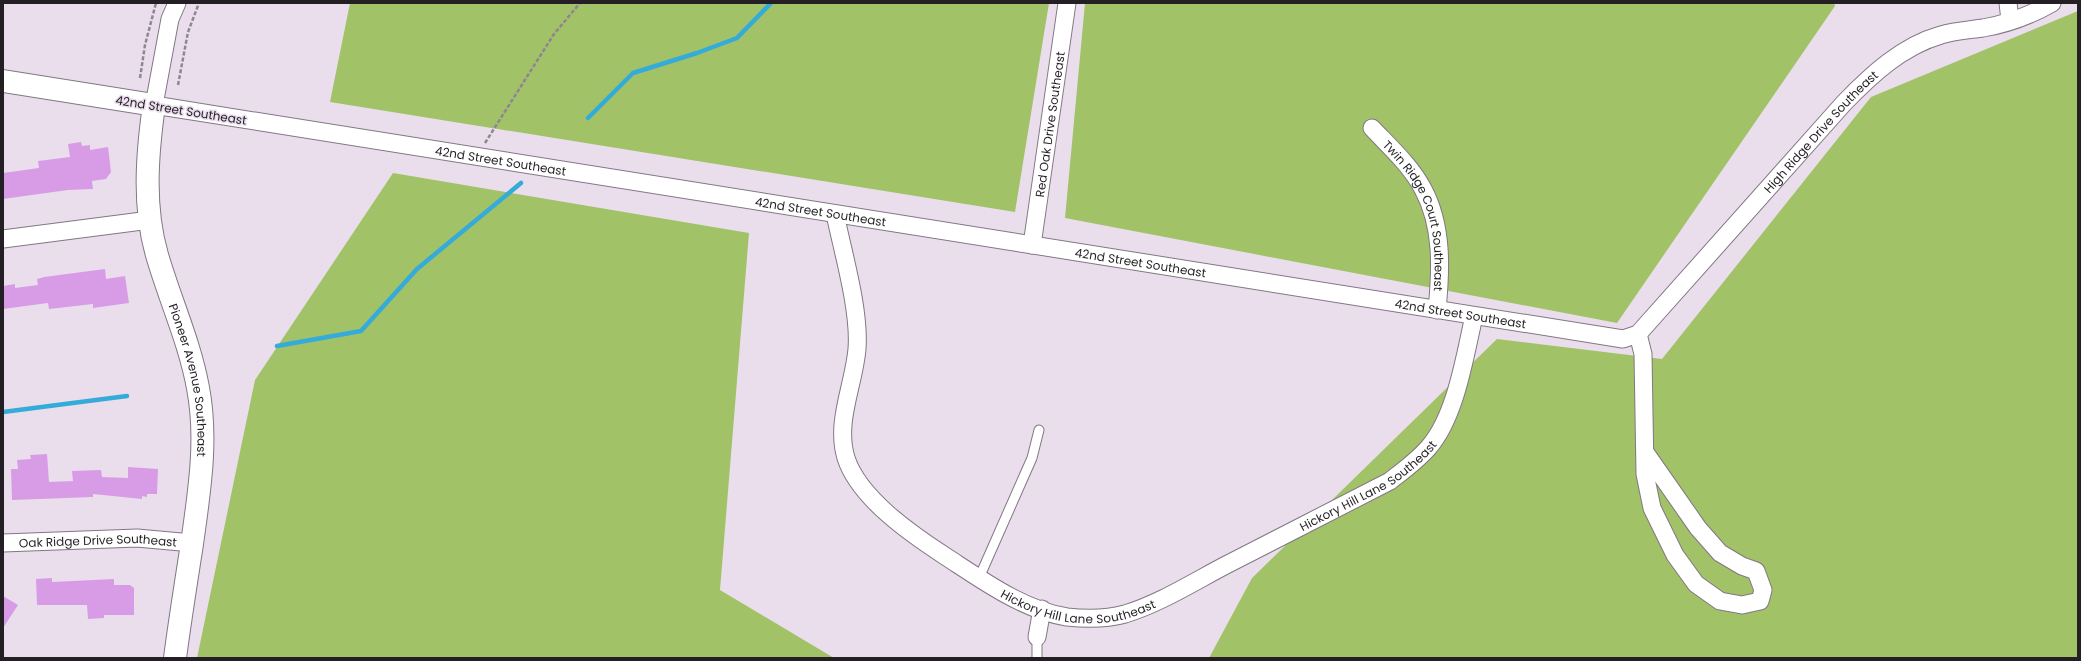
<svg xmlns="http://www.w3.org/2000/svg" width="2081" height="661" font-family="Poppins,sans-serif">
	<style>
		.forest { fill: #a2c268 }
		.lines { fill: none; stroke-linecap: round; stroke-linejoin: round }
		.stream { stroke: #34abd9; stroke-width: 4.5 }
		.building { fill: #d89ce7 }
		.service-casing { stroke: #827784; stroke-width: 11 }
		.minor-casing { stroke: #827784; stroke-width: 19 }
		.tertiary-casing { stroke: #827784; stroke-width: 24 }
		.path { stroke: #8e8690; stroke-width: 2.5; stroke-dasharray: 4 2; stroke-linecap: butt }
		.service { stroke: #fff; stroke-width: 9 }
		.minor { stroke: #fff; stroke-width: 17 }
		.tertiary { stroke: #fff; stroke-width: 22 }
		.labels { text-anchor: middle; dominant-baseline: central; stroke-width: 3; stroke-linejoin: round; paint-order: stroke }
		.street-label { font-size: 12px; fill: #231f24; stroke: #eadeed }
	</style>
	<rect width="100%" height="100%" fill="#eadeed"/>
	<g class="forest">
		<path d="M350,3H1049L1015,212L330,102Z"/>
		<path d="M1085,3H1834L1835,6L1617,323L1065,218Z"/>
		<path d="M2078,11V658H1209L1252,578L1497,339L1662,359L1871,97Z"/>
		<path d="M393,173L749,233L720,590L834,658H197L255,380Z"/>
	</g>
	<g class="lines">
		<g class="stream">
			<path d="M588,118L633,73L697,53L737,38L771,3"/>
			<path d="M277,346L361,331L417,269L521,183"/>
			<path d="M3,412L127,396"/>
		</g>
	</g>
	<g class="building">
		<path d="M81,142L82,146L90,145V150L108,147L111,172L106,179L92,181L93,189L68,190L3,199V173L39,168L38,161L70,157L68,144Z"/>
		<path d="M105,269L106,279L125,276L129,303L93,308V304L49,309L48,303L3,309V286L15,284V288L38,285L37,279L44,277Z"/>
		<path d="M47,454L49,482L73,481L72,471L101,470L102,477L128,478V467L158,469L157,494H147V497L142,496V499L93,494V497L12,500L11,469H18L17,460L31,459L30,455Z"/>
		<path d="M52,578V582L114,579V585H130L134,588V615H104V618L88,619L87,605H37L36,579Z"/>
		<path d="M3,596L18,605L3,628Z"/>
	</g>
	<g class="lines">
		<defs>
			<g id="service">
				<path d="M979,578L1032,458L1039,430"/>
				<path d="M1037,637V658"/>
			</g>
			<g id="minor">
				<path id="s1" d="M177,3L170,19L154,105L1623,339L1638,334L1844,103C1871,75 1902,46 1941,35C1954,31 1969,30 1983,28C2007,24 2031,15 2052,3"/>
				<path d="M2008,3L2010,20"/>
				<path id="s2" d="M1372,128C1390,147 1411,166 1423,189C1443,226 1441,270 1437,310"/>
				<path id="s3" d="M835,214C843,253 860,310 857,349C854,385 835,422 846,458C859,498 911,534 945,556C982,580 1023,610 1067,617C1086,619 1107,619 1125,614C1161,603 1195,581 1228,564C1282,536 1336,509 1390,481C1404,470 1418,460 1429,447C1456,416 1465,355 1474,316"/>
				<path d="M3,239L150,220"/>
				<path id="s4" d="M1032,245L1067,3"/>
				<path d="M1638,334L1643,354L1645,474L1652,508L1675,555L1696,584L1720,601L1742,605L1760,601L1763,590L1756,571L1742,566L1720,553L1698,528L1645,452"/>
				<path id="s5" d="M3,543L137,538L192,543"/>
				<path d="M1037,637L1042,609"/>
			</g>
			<g id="tertiary">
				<path id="s6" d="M3,81L154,105C147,155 143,207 157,255C170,300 190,343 198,388C208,440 199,493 192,544C186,582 180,620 175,658"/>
			</g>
		</defs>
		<use href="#service" class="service-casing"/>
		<use href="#minor" class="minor-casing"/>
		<use href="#tertiary" class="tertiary-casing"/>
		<g class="path">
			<path d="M140,78L145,45L156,3"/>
			<path d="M178,85L188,32L199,3"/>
			<path d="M485,143L554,34L580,3"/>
		</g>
		<use href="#service" class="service"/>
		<use href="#minor" class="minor"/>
		<use href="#tertiary" class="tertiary"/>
	</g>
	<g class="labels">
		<g class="street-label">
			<text transform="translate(181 110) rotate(9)">42nd Street Southeast</text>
			<text stroke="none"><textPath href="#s4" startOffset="122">Red Oak Drive Southeast</textPath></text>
			<text stroke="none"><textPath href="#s1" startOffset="1881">High Ridge Drive Southeast</textPath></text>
			<text stroke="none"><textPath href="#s1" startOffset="456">42nd Street Southeast</textPath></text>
			<text stroke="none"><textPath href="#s1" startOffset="780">42nd Street Southeast</textPath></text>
			<text stroke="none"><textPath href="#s2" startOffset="102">Twin Ridge Court Southeast</textPath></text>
			<text stroke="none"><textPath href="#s1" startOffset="1104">42nd Street Southeast</textPath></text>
			<text stroke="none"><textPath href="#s1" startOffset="1428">42nd Street Southeast</textPath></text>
			<text stroke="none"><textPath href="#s6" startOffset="434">Pioneer Avenue Southeast</textPath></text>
			<text stroke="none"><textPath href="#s3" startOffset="861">Hickory Hill Lane Southeast</textPath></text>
			<text stroke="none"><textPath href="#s5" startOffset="95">Oak Ridge Drive Southeast</textPath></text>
			<text stroke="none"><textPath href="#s3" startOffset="537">Hickory Hill Lane Southeast</textPath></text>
		</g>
	</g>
	<rect width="2081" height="661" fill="none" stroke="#231f24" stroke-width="8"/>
</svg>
